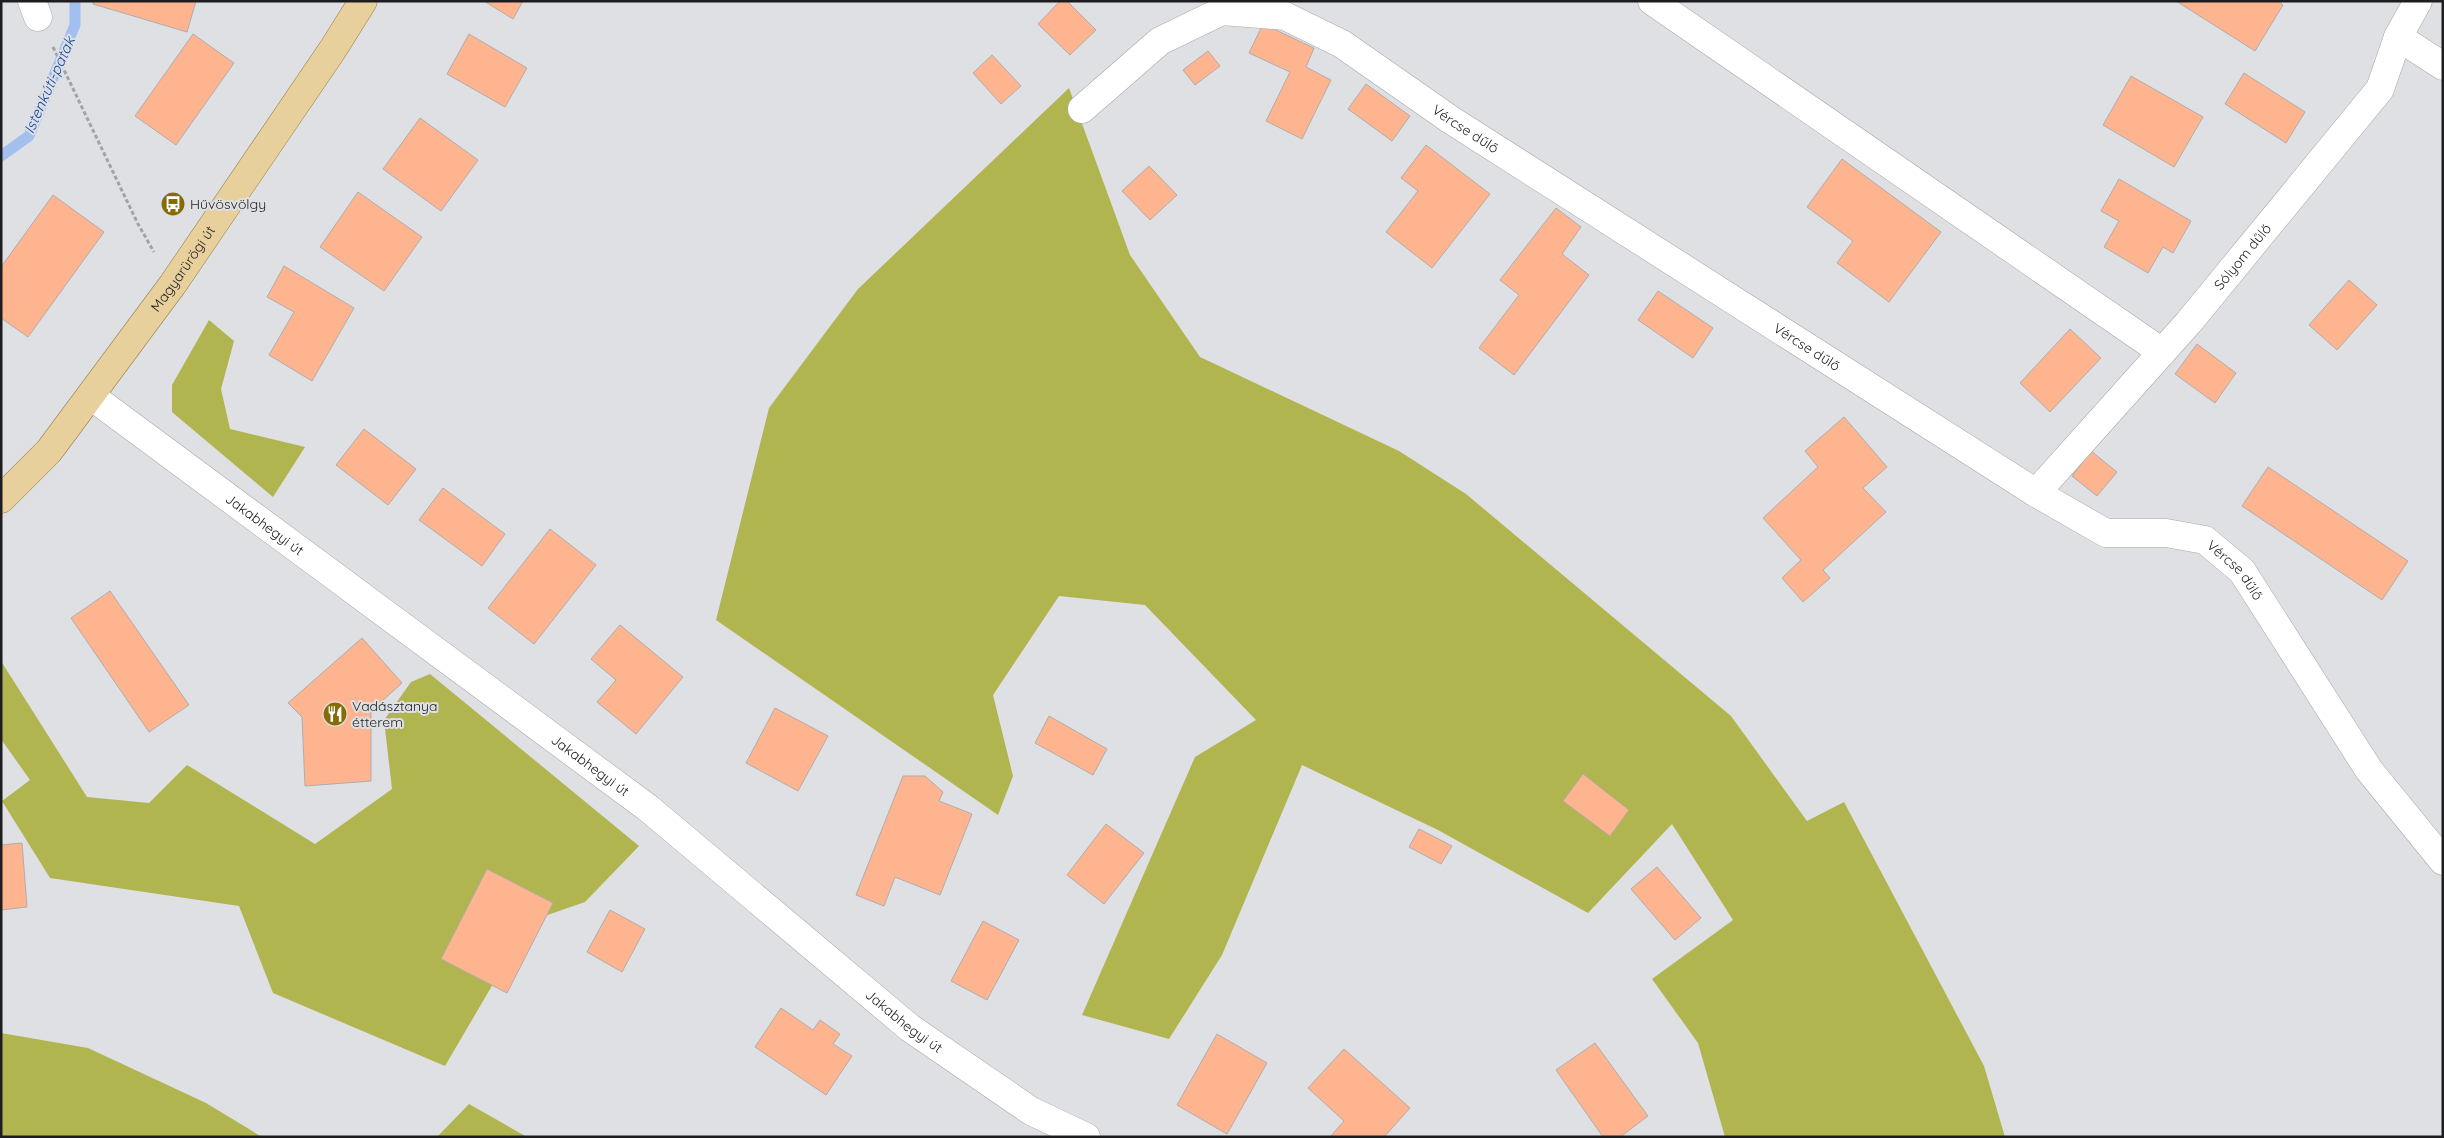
<svg xmlns="http://www.w3.org/2000/svg" width="2444" height="1138" font-family="Quicksand,sans-serif">
	<style>
		.forest { fill: #b1b550 }
		.lines { fill: none; stroke-linecap: round; stroke-linejoin: round }
		.stream { stroke: #a3bfef; stroke-width: 11 }
		.building { fill: #ffb490; stroke: #b1acab }
		.minor-casing { stroke: #a5a7aa; stroke-width: 29 }
		.major-casing { stroke: #977d45; stroke-width: 29 }
		.path { stroke: #a2a3a7; stroke-width: 3; stroke-dasharray: 4 2.5; stroke-linecap: butt }
		.minor { stroke: #fff; stroke-width: 28 }
		.major { stroke: #e8d09c; stroke-width: 28 }
		.labels { text-anchor: middle; dominant-baseline: central; stroke-width: 4; stroke-linejoin: round; paint-order: stroke }
		.street-label { font-size: 14px; fill: #1d1d1f; stroke: #dee0e4 }
		.poi-label { font-size: 14px; fill: #1d1d1f; stroke: #dee0e4; text-anchor: start }
		.water-label { font-size: 15px; font-style: italic; fill: #1448a1; stroke: #dee0e4 }
	</style>
	<rect width="100%" height="100%" fill="#dee0e4"/>
	<g class="forest">
		<path d="M1069,88L1130,255L1200,357L1399,451L1466,494L1731,716L1807,821L1844,802L1984,1066L2005,1137H1725L1698,1043L1652,979L1733,920L1672,824L1588,913L1438,830L1302,765L1222,955L1169,1039L1082,1015L1195,757L1256,720L1145,605L1059,596L993,695L1013,776L998,815L716,620L769,408L858,289Z"/>
		<path d="M209,320L234,341L221,389L230,429L305,447L273,497L172,412V385Z"/>
		<path d="M1,661L87,797L149,803L187,765L315,844L392,789L384,720L411,682L430,674L639,846L585,902L530,921L445,1066L273,993L239,906L50,878L2,801L30,780L1,739Z"/>
		<path d="M1,1033L88,1048L206,1103L262,1137H1Z"/>
		<path d="M469,1104L527,1137H437Z"/>
	</g>
	<g class="lines">
		<path class="stream" d="M1,156L29,136L75,25V1"/>
	</g>
	<g class="building">
		<path d="M93,1H196L187,32L93,4Z"/>
		<path d="M484,1H523L513,19Z"/>
		<path d="M1060,1H1067L1096,30L1070,55L1038,24Z"/>
		<path d="M2176,1H2278L2283,5L2255,51Z"/>
		<path d="M1263,24L1314,48L1306,67L1331,80L1302,139L1266,121L1290,72L1249,53Z"/>
		<path d="M193,34L234,63L176,145L135,116Z"/>
		<path d="M469,34L527,68L505,107L447,74Z"/>
		<path d="M1208,51L1220,66L1195,85L1183,70Z"/>
		<path d="M992,55L1021,86L1001,104L973,73Z"/>
		<path d="M2244,73L2305,112L2286,143L2225,104Z"/>
		<path d="M2131,76L2203,117L2174,167L2103,125Z"/>
		<path d="M1366,84L1410,116L1392,141L1348,109Z"/>
		<path d="M420,118L478,160L441,211L383,169Z"/>
		<path d="M1426,145L1490,194L1432,268L1386,232L1418,191L1401,178Z"/>
		<path d="M1842,159L1941,232L1889,302L1837,263L1853,241L1807,207Z"/>
		<path d="M1149,166L1177,195L1150,220L1122,191Z"/>
		<path d="M2119,179L2191,221L2173,253L2163,247L2148,273L2104,247L2119,221L2101,211Z"/>
		<path d="M358,192L422,237L384,291L320,247Z"/>
		<path d="M53,195L104,232L28,337L1,318V267Z"/>
		<path d="M1556,208L1581,227L1562,254L1589,275L1514,375L1479,348L1519,295L1500,280Z"/>
		<path d="M284,266L354,308L312,381L269,355L294,312L267,297Z"/>
		<path d="M2349,280L2377,305L2337,350L2309,325Z"/>
		<path d="M1658,291L1713,328L1693,358L1638,320Z"/>
		<path d="M2070,329L2101,358L2050,412L2020,383Z"/>
		<path d="M2197,344L2236,373L2215,403L2175,374Z"/>
		<path d="M1844,417L1887,467L1863,488L1886,512L1823,570L1830,578L1803,602L1782,578L1801,560L1763,518L1818,467L1805,451Z"/>
		<path d="M364,429L416,469L388,505L336,465Z"/>
		<path d="M2091,451L2117,472L2097,496L2072,476Z"/>
		<path d="M2268,467L2408,561L2382,600L2242,506Z"/>
		<path d="M443,488L505,534L482,566L419,520Z"/>
		<path d="M550,529L596,565L534,644L488,608Z"/>
		<path d="M110,591L189,705L149,732L71,618Z"/>
		<path d="M620,625L683,677L636,734L597,702L616,680L591,659Z"/>
		<path d="M362,638L402,683L371,711V781L305,786L302,717L288,703Z"/>
		<path d="M775,708L828,736L798,791L746,763Z"/>
		<path d="M1049,716L1107,749L1093,775L1035,743Z"/>
		<path d="M1583,774L1629,810L1610,836L1563,801Z"/>
		<path d="M903,776H925L943,792L939,801L972,814L940,895L895,877L884,906L856,895Z"/>
		<path d="M1106,824L1144,853L1104,904L1067,875Z"/>
		<path d="M1419,829L1452,846L1441,864L1409,847Z"/>
		<path d="M22,843L27,907L1,910V845Z"/>
		<path d="M1657,867L1701,918L1675,940L1631,889Z"/>
		<path d="M487,869L553,903L507,993L441,959Z"/>
		<path d="M610,910L645,929L622,972L587,952Z"/>
		<path d="M983,921L1019,940L987,1000L951,981Z"/>
		<path d="M781,1008L813,1030L820,1020L840,1034L833,1044L852,1056L826,1095L755,1047Z"/>
		<path d="M1217,1034L1267,1063L1227,1134L1177,1105Z"/>
		<path d="M1595,1043L1648,1116L1620,1137H1603L1556,1070Z"/>
		<path d="M1344,1049L1410,1108L1384,1137H1330L1344,1121L1308,1088Z"/>
	</g>
	<g class="lines">
		<defs>
			<g id="minor">
				<path d="M32,1L38,17"/>
				<path d="M1652,1L2162,352"/>
				<path d="M2398,37L2443,66"/>
				<path id="s1" d="M1082,109L1160,41L1222,11L1285,16L1342,44L1451,120L2036,493L2106,533H2166L2205,540L2242,571L2369,770L2443,861"/>
				<path id="s2" d="M91,396L648,808L910,1028L1031,1111L1086,1137"/>
				<path id="s3" d="M2036,493L2189,322L2380,89L2398,37L2418,1"/>
			</g>
			<g id="major">
				<path id="s4" d="M1,499L49,451L173,284L333,49L363,1"/>
			</g>
		</defs>
		<use href="#minor" class="minor-casing"/>
		<use href="#major" class="major-casing"/>
		<path class="path" d="M53,47L138,224L154,252"/>
		<use href="#minor" class="minor"/>
		<use href="#major" class="major"/>
	</g>
	<defs>
		<symbol id="bus-disc" viewBox="-11 -11 22 22"><circle r="9.5" fill="#856c09" stroke="#dee0e4"/><path d="M-5-6H5V4H4V6H2V4H-2V6H-4V4H-5ZM-3.5-4V0h7V-4ZM-3.5 1.2v1.5H-2V1.2ZM2 1.2v1.5H3.5V1.2Z" fill="#fff"/></symbol>
		<symbol id="restaurant-disc" viewBox="-11 -11 22 22"><circle r="9.5" fill="#856c09" stroke="#dee0e4"/><path d="M-5-6h1v4h1v-4h1v4h1v-4h1v5L-1.5 .5V6h-2V.5L-5-1ZM5-6V6H3V1.5H1.5Q1.5-4 5-6Z" fill="#fff"/></symbol>
	</defs>
	<g fill-rule="evenodd">
		<use href="#bus-disc" x="159" y="190" width="28" height="28"/>
		<use href="#restaurant-disc" x="321" y="700" width="28" height="28"/>
	</g>
	<g class="labels">
		<g class="street-label">
			<text stroke="none"><textPath href="#s1" startOffset="449">Vércse dűlő</textPath></text>
			<text stroke="none"><textPath href="#s3" startOffset="314">Sólyom dűlő</textPath></text>
			<text stroke="none"><textPath href="#s4" startOffset="294">Magyarürögi út</textPath></text>
			<text stroke="none"><textPath href="#s1" startOffset="854">Vércse dűlő</textPath></text>
			<text stroke="none"><textPath href="#s2" startOffset="216">Jakabhegyi út</textPath></text>
			<text stroke="none"><textPath href="#s1" startOffset="1349">Vércse dűlő</textPath></text>
			<text stroke="none"><textPath href="#s2" startOffset="621">Jakabhegyi út</textPath></text>
			<text stroke="none"><textPath href="#s2" startOffset="1026">Jakabhegyi út</textPath></text>
		</g>
		<g class="poi-label">
			<text x="190" y="204">Hűvösvölgy</text>
			<text x="352" y="706">Vadásztanya<tspan x="352" dy="16">étterem</tspan></text>
		</g>
		<g class="water-label">
			<text transform="translate(49 85) rotate(-66)">Istenkúti-patak</text>
		</g>
	</g>
	<rect width="2444" height="1138" fill="none" stroke="#1d1d1f" stroke-width="5"/>
</svg>
